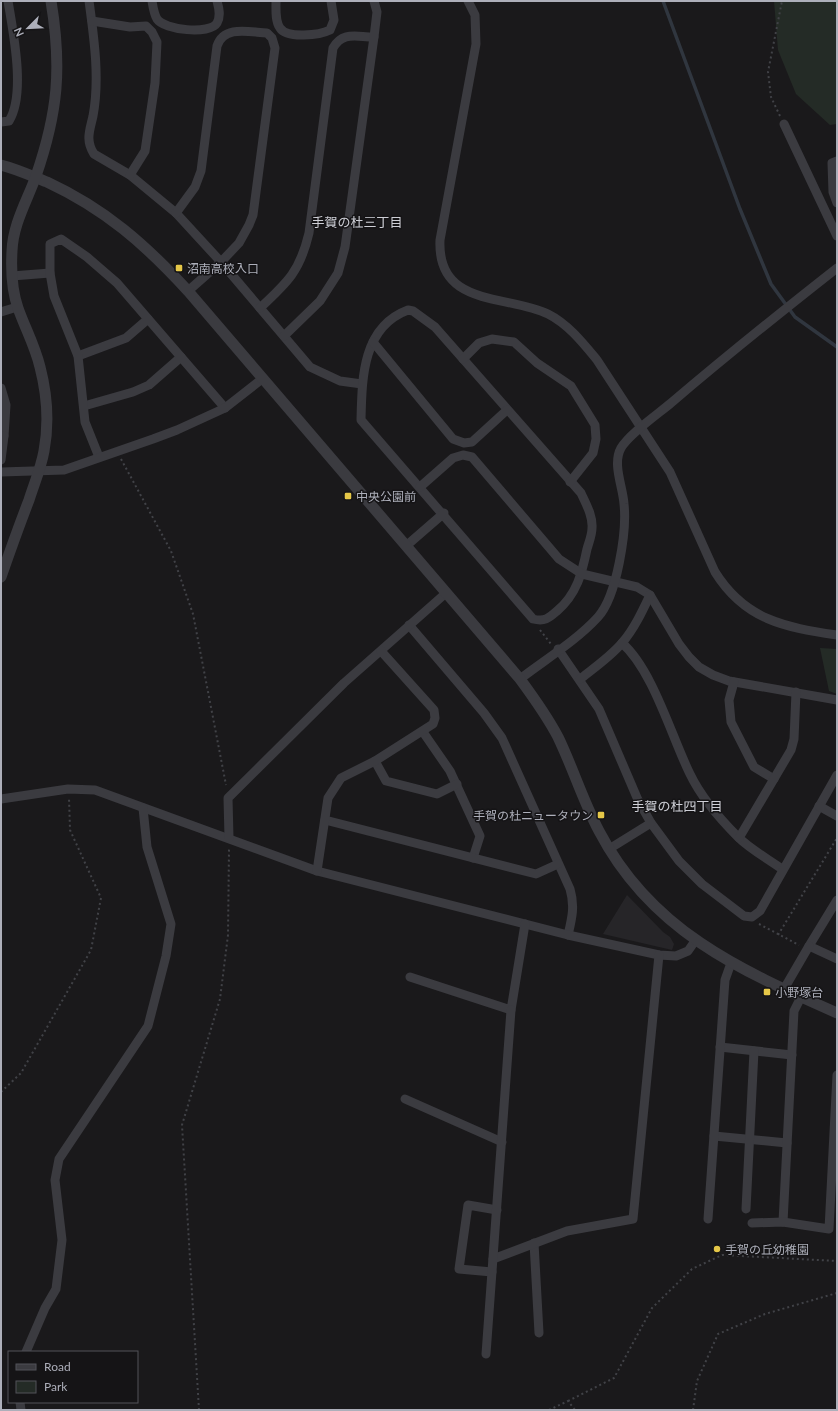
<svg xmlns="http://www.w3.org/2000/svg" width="838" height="1411" font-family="Lato,'Noto Sans JP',sans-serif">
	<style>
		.built { fill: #262528 }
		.green { fill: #242b26 }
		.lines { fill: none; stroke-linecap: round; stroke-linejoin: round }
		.stream { stroke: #30363f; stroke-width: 3.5 }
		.path { stroke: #414247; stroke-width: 2; stroke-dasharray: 2 3; stroke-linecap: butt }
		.minor { stroke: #3b3b40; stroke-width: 9 }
		.tertiary { stroke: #3b3b40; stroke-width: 11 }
		.poi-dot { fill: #e5c748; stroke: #151416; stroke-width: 1.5 }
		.labels { text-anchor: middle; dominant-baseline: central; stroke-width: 3; stroke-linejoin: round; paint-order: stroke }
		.poi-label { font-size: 12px; fill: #adafba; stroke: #151416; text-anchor: start }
		.neighbourhood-label { font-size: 13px; fill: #cecfd6; stroke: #151416 }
	</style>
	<rect width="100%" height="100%" fill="#1a191b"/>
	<path class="built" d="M627,895L663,932L670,937L674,944L672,950L603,934Z"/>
	<g class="green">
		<path d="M774,1H837V124L830,125L796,94L778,50Z"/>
		<path d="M820,648L837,649V694L829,691Z"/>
	</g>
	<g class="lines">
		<path class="stream" d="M663,1L740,209L771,284L795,317L837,347"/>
		<g class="path">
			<path d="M780,116L771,97L768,72L782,1"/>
			<path d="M121,459L171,551L193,614L226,785"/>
			<path d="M540,630L551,644"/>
			<path d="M759,924L799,945"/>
			<path d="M778,935L837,838"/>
			<path d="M1,1092L21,1073L91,950L101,898L70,830L69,798"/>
			<path d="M568,1401L614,1378L652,1308L692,1269L722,1255L837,1261"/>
			<path d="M199,1410L182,1125L220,999L228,935L229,849"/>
			<path d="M549,1410L568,1401L575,1410"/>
			<path d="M693,1410L697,1381L718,1334L765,1314L837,1293"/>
		</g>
		<g class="minor">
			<path d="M89,1C94,38 100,79 93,116C90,130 85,140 94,154L130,175L176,213L221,262L310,367L340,381L362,384"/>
			<path d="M152,1C153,7 154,14 157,19C164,30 210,35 217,23C221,16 219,8 217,1"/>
			<path d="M276,1C276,9 275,21 280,28C287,39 320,35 330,30L334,20L331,1"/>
			<path d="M468,1L475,15L476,44L440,240C437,308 507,294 548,314C568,324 583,343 597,360L670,472L715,572C745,620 784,627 837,635"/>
			<path d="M92,21L130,27L146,26L152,32L157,42L155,83L145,151L130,175"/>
			<path d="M1,122L9,121C26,94 13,32 8,1"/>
			<path d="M784,124L837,236"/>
			<path d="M837,161L832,163L833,192L837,203"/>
			<path d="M176,213L195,187L201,171L217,46C224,25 249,32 267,33L272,38L275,48L253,215L249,225L239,243L221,262L188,291"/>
			<path d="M12,276L50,273"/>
			<path d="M260,308C288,282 300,271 309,233L333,48C343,31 356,37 374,37"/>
			<path d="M408,310L413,311L435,327L581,493C586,504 593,516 592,528C592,535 589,542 587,549C582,573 577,594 557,611C549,618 545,622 533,619L361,420C362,379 362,327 408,310Z"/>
			<path d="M1,312L17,307"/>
			<path d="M284,336L320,301L338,273L345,247L374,37L377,12L374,1"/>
			<path d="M373,342L453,439L464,443L472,442L507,410"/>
			<path d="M78,356L126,338L148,319"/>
			<path d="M463,359L479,343L492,339L514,342L537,363L571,386L595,425L596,439L593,453L570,482"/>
			<path d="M1,388L6,405L4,436"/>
			<path d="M84,406L133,392L149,385L181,357"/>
			<path d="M1,436H4L1,460"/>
			<path d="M99,457L85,422L78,356L54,296L50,273V244L61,239L87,257L117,283L225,408"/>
			<path d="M1,472L64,470L153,439L177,430L225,408L262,379"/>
			<path d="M420,487L453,458L463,455L472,457L559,559L582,574L637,587L650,595L679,644L689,657L699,667L713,675L729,681L837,700"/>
			<path d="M406,546L444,513"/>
			<path d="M409,625L484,713L502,738L570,889C575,906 572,918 568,935"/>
			<path d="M622,643C653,670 672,738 690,774C701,797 720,819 738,837C750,849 768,859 782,869"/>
			<path d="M558,649L599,709L638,800L651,823L679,861L702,884L744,916L752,917L760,911L837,775"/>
			<path d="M520,679C546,659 576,641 598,617C617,596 627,531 624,504C623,487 612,464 621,448C629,434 658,414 671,403C725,357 781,312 837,268"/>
			<path d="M580,679C594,668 610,657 622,643C634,629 642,612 650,595"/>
			<path d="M734,682L729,700L731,722L754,767L774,779"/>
			<path d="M423,732L450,771L480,836L473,858"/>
			<path d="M375,761L386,781L437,794L457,784"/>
			<path d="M1,799L68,789L95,790L317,871L568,935L659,955L676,956L688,951L695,941"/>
			<path d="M819,806L837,816"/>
			<path d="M325,820L536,874L558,864"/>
			<path d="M229,838L228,798L344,683L446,593"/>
			<path d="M739,838L791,750L794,739L796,692"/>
			<path d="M609,849L651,823"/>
			<path d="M317,871L328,798L341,778L375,761L433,724L435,718L434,710L381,651"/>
			<path d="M837,900L809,946L837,959"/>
			<path d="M410,977L511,1010L525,924"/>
			<path d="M784,989L809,946"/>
			<path d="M720,1047L792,1055"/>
			<path d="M405,1099L502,1142"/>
			<path d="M714,1136L787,1143"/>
			<path d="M746,1209L754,1051"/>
			<path d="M708,1219L725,980L731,963"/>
			<path d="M783,1222L794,1011L801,997"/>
			<path d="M752,1223L783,1222L829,1229L837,1075"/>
			<path d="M534,1243L539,1333"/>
			<path d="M493,1259L567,1231L633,1219L659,955"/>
			<path d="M492,1272L459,1269L468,1205L497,1210"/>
			<path d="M26,1352L45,1308L56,1289L62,1240L55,1180L59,1159L148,1026L166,956L171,924L147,847L143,808"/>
			<path d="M486,1354L511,1010"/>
			<path d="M20,1402L21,1410"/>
		</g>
		<g class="tertiary">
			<path d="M1,165C17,169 32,176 47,182C105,209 145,244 188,291L520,679C534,698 547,716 558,737C573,768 583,801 599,831C651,931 740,970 837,1013"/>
			<path d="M1,577C10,551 19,526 29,500C34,484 41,468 44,451C49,424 47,394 40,367C35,346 25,328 18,308C12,291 11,269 12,251C13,224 27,201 36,176C58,112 62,68 51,1"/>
		</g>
	</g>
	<g class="poi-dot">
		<rect x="175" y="264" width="8" height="8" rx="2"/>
		<rect x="344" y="492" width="8" height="8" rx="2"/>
		<rect x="597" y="811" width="8" height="8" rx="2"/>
		<rect x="763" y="988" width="8" height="8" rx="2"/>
		<circle cx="717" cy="1249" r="4"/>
	</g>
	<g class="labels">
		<g class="poi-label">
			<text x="187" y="268">沼南高校入口</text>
			<text x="356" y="496">中央公園前</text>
			<text x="593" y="815" text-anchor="end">手賀の杜ニュータウン</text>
			<text x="775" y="992">小野塚台</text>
			<text x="725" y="1249">手賀の丘幼稚園</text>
		</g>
		<g class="neighbourhood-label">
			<text x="357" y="222">手賀の杜三丁目</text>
			<text x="677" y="806">手賀の杜四丁目</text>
		</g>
	</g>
	<rect width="838" height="1411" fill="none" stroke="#adafba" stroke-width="4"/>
	<rect x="8" y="1351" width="130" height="52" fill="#151416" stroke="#525258"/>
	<rect x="16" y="1364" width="20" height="6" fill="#3b3b40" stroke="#525258"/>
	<text x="44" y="1371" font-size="12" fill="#adafba">Road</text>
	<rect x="16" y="1381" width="20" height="12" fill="#242b26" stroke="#525258"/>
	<text x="44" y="1391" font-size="12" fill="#adafba">Park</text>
	<g transform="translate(28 28) rotate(246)" stroke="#151416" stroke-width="3" paint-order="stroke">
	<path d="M0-3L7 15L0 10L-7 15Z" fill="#adafba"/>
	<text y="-6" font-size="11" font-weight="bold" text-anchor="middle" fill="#adafba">N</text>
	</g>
</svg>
